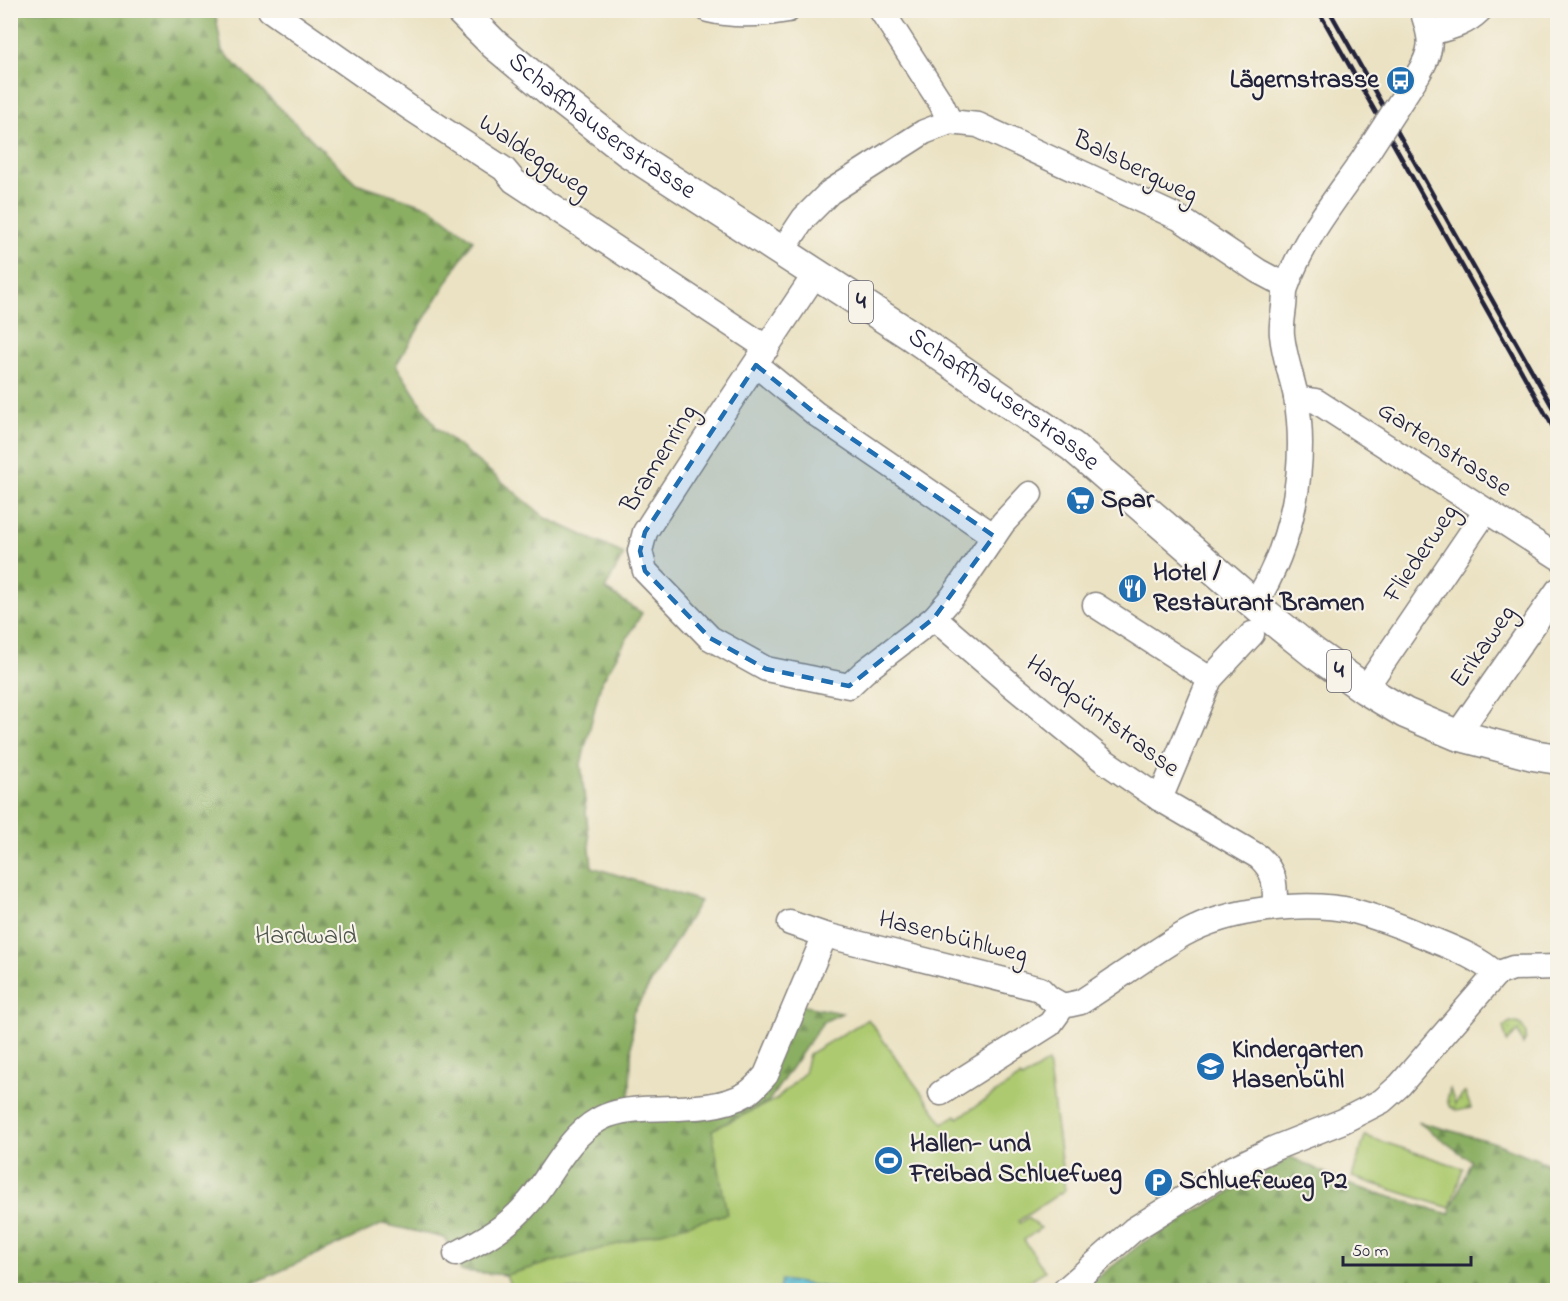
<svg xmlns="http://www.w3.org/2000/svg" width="1568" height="1301" font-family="'Indie Flower',sans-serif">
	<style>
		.green { fill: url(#green-dots); stroke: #687656; stroke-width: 1.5 }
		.forest { fill: url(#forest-firs); stroke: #56684e; stroke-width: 1.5 }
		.pitch { fill: #adca70; stroke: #687656; stroke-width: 1.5 }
		.water { fill: url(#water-waves); stroke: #3d7088; stroke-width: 1.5 }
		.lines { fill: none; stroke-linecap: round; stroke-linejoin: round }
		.minor-casing { stroke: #86827f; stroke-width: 27 }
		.major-casing { stroke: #86827f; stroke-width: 33 }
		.minor { stroke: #fff; stroke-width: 24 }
		.major { stroke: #fff; stroke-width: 30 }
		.rail { stroke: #22223b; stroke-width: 4.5 }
		.minor-bridge-casing { stroke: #86827f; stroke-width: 27; stroke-linecap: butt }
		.minor-bridge { stroke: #fff; stroke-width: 24 }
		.marked { fill: #1f6fb2; fill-opacity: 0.2; stroke: #1f6fb2; stroke-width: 4.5; stroke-dasharray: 12 8; stroke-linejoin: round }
		.labels { text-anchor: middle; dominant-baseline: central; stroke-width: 4.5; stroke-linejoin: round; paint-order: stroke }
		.shield { fill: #f7f3e8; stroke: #62616f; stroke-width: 1.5 }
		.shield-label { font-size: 24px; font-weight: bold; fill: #22223b }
		.poi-label { font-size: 26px; font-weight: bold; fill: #22223b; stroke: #f7f3e8; text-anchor: start }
		.street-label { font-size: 26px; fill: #22223b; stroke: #f7f3e8 }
		.park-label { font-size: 26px; fill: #4c544b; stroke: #f7f3e8 }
	</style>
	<defs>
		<pattern id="green-dots" width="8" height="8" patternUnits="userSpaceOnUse" patternTransform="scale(1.5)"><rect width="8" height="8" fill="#adca70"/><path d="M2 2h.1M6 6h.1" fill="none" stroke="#95ad62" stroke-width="1.8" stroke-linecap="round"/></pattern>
		<pattern id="forest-firs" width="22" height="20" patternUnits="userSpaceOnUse" patternTransform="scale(1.5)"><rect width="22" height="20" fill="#8aae62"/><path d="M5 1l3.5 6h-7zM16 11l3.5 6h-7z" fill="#708d52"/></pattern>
		<pattern id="water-waves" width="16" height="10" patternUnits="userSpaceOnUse" patternTransform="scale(1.5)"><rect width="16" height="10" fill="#58bfd5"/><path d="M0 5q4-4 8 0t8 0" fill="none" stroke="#489bae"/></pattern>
	</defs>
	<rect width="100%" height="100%" fill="#f7f3e8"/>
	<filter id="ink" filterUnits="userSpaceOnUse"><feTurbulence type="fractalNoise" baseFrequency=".0167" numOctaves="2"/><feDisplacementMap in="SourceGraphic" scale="12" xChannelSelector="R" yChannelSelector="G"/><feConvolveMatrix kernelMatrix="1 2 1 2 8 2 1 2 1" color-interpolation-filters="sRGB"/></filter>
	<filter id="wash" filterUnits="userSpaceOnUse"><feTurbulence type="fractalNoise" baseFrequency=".008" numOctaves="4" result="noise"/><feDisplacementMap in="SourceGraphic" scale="24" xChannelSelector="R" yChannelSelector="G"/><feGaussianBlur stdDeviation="1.35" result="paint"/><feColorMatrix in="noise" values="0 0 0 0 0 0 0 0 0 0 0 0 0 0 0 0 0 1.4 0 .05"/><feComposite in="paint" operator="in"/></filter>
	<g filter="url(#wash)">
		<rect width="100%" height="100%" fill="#ebe2c3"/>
		<g class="green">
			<path d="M1510,1022C1524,1022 1530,1033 1523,1045L1518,1031L1507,1042L1503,1027Z"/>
			<path d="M1450,1089L1455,1104L1465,1092L1471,1108L1457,1111L1449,1106L1447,1100Z"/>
		</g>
		<g class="forest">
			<path d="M10,11H215L222,51L356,183L430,207L473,240L396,365L436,427L546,518L624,554L605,589L642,613L601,683L581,764L592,867L700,901L633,1013L629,1109L738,1104L800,1005L842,1013L823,1022L768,1102L712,1130L727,1214L506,1275L461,1271L445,1238L383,1224L239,1290H11Z"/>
			<path d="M1418,1122L1493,1142L1557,1167V1290H1074L1087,1280L1096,1279L1142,1243L1291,1157L1353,1186L1449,1214L1471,1161Z"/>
		</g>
		<g class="pitch">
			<path d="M868,1019L943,1123L956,1115L958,1118L1020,1077L1022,1079L1048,1062L1065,1190L1018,1221L1020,1223L1027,1218L1041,1228L1024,1240L1045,1271L1014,1290H512L506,1275L727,1214L712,1130L777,1099L804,1073L809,1054Z"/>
			<path d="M1365,1136L1463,1168L1450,1208L1352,1177Z"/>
		</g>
		<path class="water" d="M781,1280L837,1289V1290H779Z"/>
	</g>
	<g filter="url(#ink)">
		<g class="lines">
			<defs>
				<g id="minor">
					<path d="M270,10L410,108L504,169L514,181L767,348"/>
					<path d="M708,10C735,17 761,15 788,10"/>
					<path d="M881,10L941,103L950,122"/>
					<path d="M1430,33C1449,28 1465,25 1480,10"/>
					<path d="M1417,76C1434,49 1432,40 1422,10"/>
					<path d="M782,251L804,218L830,192L924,132L950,122L978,125L1179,218L1258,271L1286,286"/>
					<path d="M816,273L704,441L645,532L640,551L645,571L710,638L766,669L849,686L865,671L934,618L953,596L1003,523L1030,494"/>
					<path d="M756,365L816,414L994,536"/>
					<path d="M1296,398L1316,401L1558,557"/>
					<path d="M1255,604C1292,544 1308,467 1296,397C1292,377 1284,356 1282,335C1281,326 1283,316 1284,307C1285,300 1284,291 1287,285C1302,241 1334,201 1360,164"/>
					<path d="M1095,605L1210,679"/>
					<path d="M934,618L1008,682L1103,760L1160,799L1259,857C1276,873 1275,884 1275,907"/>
					<path d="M1365,689L1486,511"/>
					<path d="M1457,735L1558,590"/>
					<path d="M1160,799L1210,679L1252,634"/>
					<path d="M790,923L825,935L1040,989L1049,998L1063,1006"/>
					<path d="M941,1093L1050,1024L1063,1006L1081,1002C1115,980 1149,955 1184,934C1228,909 1305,900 1354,911C1376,917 1398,925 1419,934C1444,945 1476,955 1496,974"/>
					<path d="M456,1254C484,1240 510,1225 530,1201C551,1175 568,1137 598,1120C611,1112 627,1110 642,1109C674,1107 717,1111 746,1094C753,1090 760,1082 766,1075L825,935"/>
					<path d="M1065,1290L1133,1230L1227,1171L1275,1148L1343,1121L1382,1101L1400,1085L1496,974L1513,968L1558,967"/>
				</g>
				<g id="major">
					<path id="s1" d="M460,10L494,44L555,95L628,152L909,334L1073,447L1268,616L1314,653L1365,689L1405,713L1457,735L1533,755L1558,759"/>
				</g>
			</defs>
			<use href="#minor" class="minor-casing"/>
			<use href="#major" class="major-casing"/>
			<use href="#minor" class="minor"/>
			<use href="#major" class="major"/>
			<g class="rail">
				<path d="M1318,10L1558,436"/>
				<path d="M1329,10L1558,417"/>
			</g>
			<defs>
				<path id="minor-bridge" d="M1360,164L1417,76"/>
			</defs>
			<use href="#minor-bridge" class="minor-bridge-casing"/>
			<use href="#minor-bridge" class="minor-bridge"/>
		</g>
	</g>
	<path class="marked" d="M756,365L816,414L994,536L934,618L849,686L766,669L710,638L645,571L640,551L645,532Z"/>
	<defs>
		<symbol id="bus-disc" viewBox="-11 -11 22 22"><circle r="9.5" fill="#1f6fb2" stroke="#f7f3e8"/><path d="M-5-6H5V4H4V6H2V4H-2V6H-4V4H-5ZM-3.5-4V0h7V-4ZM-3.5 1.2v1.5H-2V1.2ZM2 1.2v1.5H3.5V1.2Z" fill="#fff"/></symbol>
		<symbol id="supermarket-disc" viewBox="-11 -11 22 22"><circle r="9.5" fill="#1f6fb2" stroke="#f7f3e8"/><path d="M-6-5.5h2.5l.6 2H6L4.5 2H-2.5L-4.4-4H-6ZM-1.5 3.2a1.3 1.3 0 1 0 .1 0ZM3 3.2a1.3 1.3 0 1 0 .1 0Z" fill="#fff"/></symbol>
		<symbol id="restaurant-disc" viewBox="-11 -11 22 22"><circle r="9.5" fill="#1f6fb2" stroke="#f7f3e8"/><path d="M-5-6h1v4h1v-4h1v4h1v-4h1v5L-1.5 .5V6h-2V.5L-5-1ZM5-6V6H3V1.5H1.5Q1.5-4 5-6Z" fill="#fff"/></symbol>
		<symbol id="school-disc" viewBox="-11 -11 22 22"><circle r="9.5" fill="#1f6fb2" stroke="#f7f3e8"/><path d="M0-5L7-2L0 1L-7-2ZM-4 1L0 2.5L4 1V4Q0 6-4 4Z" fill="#fff"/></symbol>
		<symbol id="stadium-disc" viewBox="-11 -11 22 22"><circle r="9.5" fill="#1f6fb2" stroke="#f7f3e8"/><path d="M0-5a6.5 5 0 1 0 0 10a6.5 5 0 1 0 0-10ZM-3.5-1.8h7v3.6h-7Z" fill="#fff"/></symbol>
		<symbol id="parking-disc" viewBox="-11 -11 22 22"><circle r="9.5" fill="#1f6fb2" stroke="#f7f3e8"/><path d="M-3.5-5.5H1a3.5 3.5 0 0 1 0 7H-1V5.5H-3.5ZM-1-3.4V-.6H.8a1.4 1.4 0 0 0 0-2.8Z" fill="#fff"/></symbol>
	</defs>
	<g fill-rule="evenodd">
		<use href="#bus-disc" x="1384" y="64" width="33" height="33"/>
		<use href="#supermarket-disc" x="1064" y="484" width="33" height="33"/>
		<use href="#restaurant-disc" x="1116" y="572" width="33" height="33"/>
		<use href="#school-disc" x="1194" y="1050" width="33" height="33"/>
		<use href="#stadium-disc" x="872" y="1144" width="33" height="33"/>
		<use href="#parking-disc" x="1142" y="1166" width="33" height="33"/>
	</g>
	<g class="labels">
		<g class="shield">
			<rect x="849" y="281" width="24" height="42" rx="4.5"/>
			<rect x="1327" y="650" width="24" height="42" rx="4.5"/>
		</g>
		<g class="shield-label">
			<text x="861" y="302">4</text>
			<text x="1339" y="671">4</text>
		</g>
		<g class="poi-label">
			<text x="1379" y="81" text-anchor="end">Lägernstrasse</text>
			<text x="1101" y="501">Spar</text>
			<text x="1153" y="574">Hotel /<tspan x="1153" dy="30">Restaurant Bramen</tspan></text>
			<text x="1232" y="1051">Kindergarten<tspan x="1232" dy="30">Hasenbühl</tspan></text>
			<text x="910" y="1145">Hallen- und<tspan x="910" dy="30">Freibad Schluefweg</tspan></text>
			<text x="1179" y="1182">Schluefeweg P2</text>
		</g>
		<g class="street-label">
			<text stroke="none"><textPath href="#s1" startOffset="184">Schaffhauserstrasse</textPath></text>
			<text transform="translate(534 157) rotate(34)">Waldeggweg</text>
			<text transform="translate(1135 168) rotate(26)">Balsbergweg</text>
			<text stroke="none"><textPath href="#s1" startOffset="670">Schaffhauserstrasse</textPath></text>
			<text transform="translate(1444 450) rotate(33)">Gartenstrasse</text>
			<text transform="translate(660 459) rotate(-58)">Bramenring</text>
			<text transform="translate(1422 554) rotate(-56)">Fliederweg</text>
			<text transform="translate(1484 647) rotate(-55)">Erikaweg</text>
			<text transform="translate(1102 717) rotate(37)">Hardpüntstrasse</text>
			<text transform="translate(953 938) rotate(14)">Hasenbühlweg</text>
		</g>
		<g class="park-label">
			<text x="306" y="937">Hardwald</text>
		</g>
	</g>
	<rect width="1568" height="1301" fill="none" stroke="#f7f3e8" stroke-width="36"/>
	<path d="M1343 1256v9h128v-9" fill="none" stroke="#22223b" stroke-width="3"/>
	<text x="1352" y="1256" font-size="18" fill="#22223b" stroke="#f7f3e8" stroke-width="4.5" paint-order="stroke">50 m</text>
</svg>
